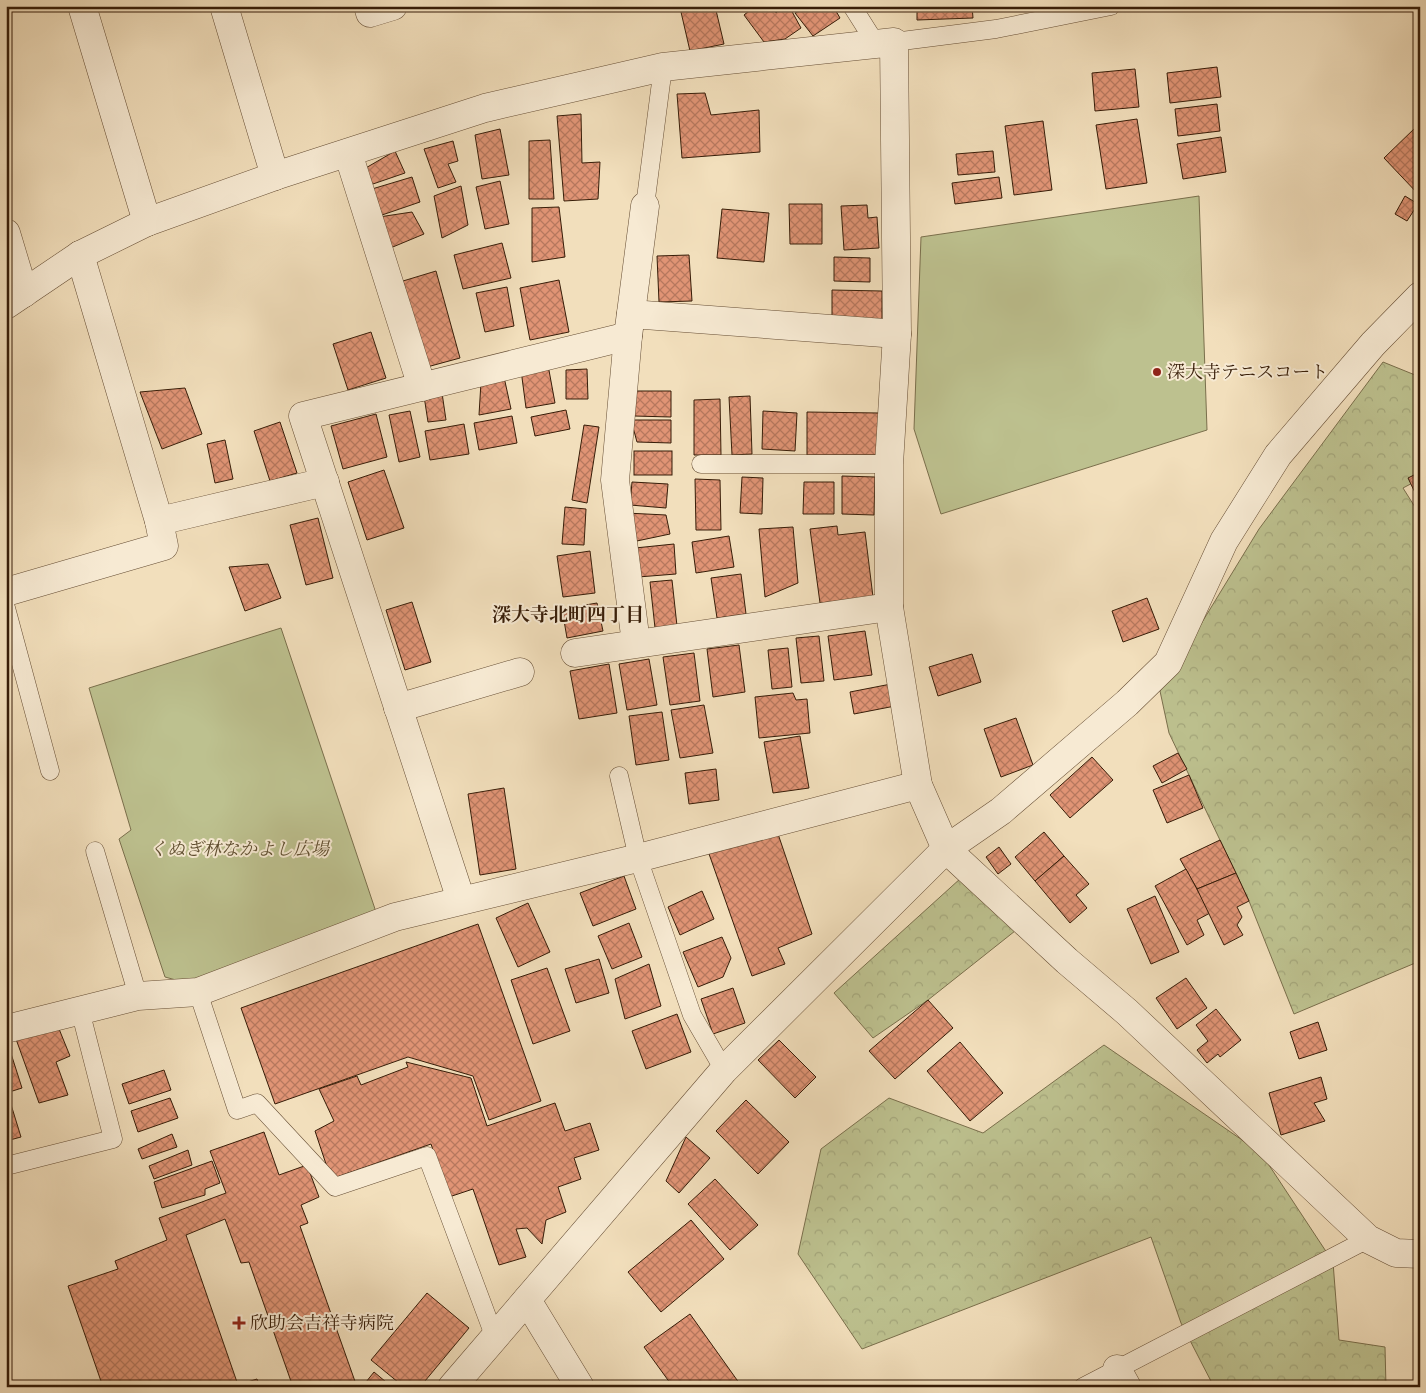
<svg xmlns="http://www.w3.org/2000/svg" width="1426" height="1393" font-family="'IM FELL Double Pica','Noto Serif JP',serif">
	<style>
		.forest { fill: url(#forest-crowns); stroke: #7a6f4c }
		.green { fill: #bdc18f; stroke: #7a6f4c }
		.building { fill: url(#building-cross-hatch); stroke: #371d08 }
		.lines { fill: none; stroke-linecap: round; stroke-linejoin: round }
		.lane-casing { stroke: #664e35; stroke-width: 19 }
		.street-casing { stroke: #664e35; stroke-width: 29 }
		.lane { stroke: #f7ead3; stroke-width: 18 }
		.street { stroke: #f7ead3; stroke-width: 28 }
		.poi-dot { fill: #8f2418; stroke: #f7ead3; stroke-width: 2 }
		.labels { text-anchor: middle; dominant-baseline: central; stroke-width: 4; stroke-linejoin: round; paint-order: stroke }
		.poi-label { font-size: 18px; fill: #371d08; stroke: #f7ead3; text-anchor: start }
		.park-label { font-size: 18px; font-style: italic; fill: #5f4e30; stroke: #f7ead3 }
		.neighbourhood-label { font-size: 19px; font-weight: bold; fill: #371d08; stroke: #f7ead3 }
	</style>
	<defs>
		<pattern id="forest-crowns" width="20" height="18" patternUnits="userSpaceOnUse" patternTransform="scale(1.25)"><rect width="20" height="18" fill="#bdc18f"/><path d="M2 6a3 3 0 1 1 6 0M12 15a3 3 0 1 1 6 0" fill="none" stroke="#a3a57a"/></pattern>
		<pattern id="building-cross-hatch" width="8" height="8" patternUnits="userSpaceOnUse" patternTransform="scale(1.25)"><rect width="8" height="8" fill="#e09475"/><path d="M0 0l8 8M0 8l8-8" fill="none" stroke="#b6785e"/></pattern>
	</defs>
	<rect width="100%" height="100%" fill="#f2dfbc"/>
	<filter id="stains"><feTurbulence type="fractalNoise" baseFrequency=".004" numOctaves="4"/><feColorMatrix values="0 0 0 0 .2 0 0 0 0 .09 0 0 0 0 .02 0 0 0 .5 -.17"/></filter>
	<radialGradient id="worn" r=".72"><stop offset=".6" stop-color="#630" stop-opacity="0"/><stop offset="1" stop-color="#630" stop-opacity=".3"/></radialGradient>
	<g class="forest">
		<path d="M1383,362L1420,377V479L1403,488L1420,515V961L1294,1014L1249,901L1169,733L1160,691L1259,529Z"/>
		<path d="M961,878L1015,931L928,1000L873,1038L834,993Z"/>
		<path d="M1104,1045L1261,1153L1333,1262L1339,1340L1385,1347L1386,1387H1214L1181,1323L1151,1237L862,1349L798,1254L821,1149L889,1098L983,1133Z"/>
	</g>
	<g class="green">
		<path d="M1199,196L1207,430L941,514L914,429L921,237Z"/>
		<path d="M281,628L376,912L194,985L165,977L119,839L131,830L89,688Z"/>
	</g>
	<g class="building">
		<path d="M688,6H715L724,44L690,51L681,12L688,8Z"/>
		<path d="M755,6H774L776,13L783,6H789L801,28L785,39L764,42L744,15Z"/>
		<path d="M807,6H833L840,18L813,36L795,13Z"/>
		<path d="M917,6H972L973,18L917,20Z"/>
		<path d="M1217,67L1221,97L1170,103L1167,73Z"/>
		<path d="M1135,69L1139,107L1095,111L1092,73Z"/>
		<path d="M705,93L711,115L759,110L760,152L682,158L677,94Z"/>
		<path d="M1217,104L1220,131L1178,136L1175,109Z"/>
		<path d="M581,114L582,163L600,162L598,199L564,201L557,116Z"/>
		<path d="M1137,119L1147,183L1106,189L1096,125Z"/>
		<path d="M1043,121L1052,190L1014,195L1005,126Z"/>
		<path d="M1416,127L1420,132V196L1384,158Z"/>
		<path d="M500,129L509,175L482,179L475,135Z"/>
		<path d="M1221,137L1226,172L1183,179L1177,144Z"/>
		<path d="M550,140L554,199H529V141Z"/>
		<path d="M453,141L458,161L448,164L456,182L438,188L424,149Z"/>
		<path d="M395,151L405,173L370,185L364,169Z"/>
		<path d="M993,151L995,172L958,175L956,154Z"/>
		<path d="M412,177L420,202L382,215L372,189Z"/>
		<path d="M999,177L1002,198L955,204L952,183Z"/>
		<path d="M500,181L509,224L485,229L476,187Z"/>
		<path d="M461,186L468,225L442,238L434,196Z"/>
		<path d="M1405,196L1418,204L1407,221L1395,214Z"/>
		<path d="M789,204H822V244H790Z"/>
		<path d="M867,205L868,218L877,217L879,248L844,250L841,206Z"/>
		<path d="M559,207L565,257L532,262V208Z"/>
		<path d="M722,209L769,213L764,262L717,258Z"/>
		<path d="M412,212L424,234L388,249L379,217Z"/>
		<path d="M502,243L511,278L463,289L454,255Z"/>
		<path d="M689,255L692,301L659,302L657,256Z"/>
		<path d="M834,257L870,258V282L834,281Z"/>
		<path d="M436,271L460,358L427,367L403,281Z"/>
		<path d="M559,280L569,332L530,340L520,288Z"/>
		<path d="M507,287L514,326L485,332L476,293Z"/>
		<path d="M832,290L882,291V321H832Z"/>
		<path d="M371,332L386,378L348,390L333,344Z"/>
		<path d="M548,365L555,403L526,408L521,370Z"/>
		<path d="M587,369L588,399H566V370Z"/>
		<path d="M504,377L511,409L479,415L481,382Z"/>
		<path d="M185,388L202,434L162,449L140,392Z"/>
		<path d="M635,391H671V417L634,416Z"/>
		<path d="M442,393L446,420L428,422L424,396Z"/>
		<path d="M750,396L752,454L732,455L729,397Z"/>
		<path d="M720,399L721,455H694V400Z"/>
		<path d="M566,410L570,429L535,436L531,417Z"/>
		<path d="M410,411L420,457L399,462L389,415Z"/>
		<path d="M763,411L797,413L795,451L762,449Z"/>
		<path d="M807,412L879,413V455H807Z"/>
		<path d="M376,414L387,457L343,469L331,426Z"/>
		<path d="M512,416L517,443L479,450L474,423Z"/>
		<path d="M631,420H671V443L637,442Z"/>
		<path d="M280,422L297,473L270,481L254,431Z"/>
		<path d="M464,424L469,454L430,460L425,431Z"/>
		<path d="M584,425L599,427L587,503L572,500Z"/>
		<path d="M225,440L233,479L215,483L207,444Z"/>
		<rect x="634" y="451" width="38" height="24"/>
		<path d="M384,470L404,528L367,540L348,482Z"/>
		<path d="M1420,472V503L1408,478Z"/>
		<path d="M842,476L875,477L874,515L842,514Z"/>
		<path d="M742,477L763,478L762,514L740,513Z"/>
		<path d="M695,479L720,480L721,530H696Z"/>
		<path d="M632,482L668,484L666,508L630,505Z"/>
		<path d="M804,482H834V514H803Z"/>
		<path d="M565,507L586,509L584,545L562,544Z"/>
		<path d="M626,513L666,515L670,534L632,542Z"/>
		<path d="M318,518L333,578L306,585L290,525Z"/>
		<path d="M837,526L838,535L865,532L873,597L820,603L810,529Z"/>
		<path d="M793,527L798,583L765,597L759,529Z"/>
		<path d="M729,536L734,567L696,573L692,542Z"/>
		<path d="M674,544L676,574L638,577L635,548Z"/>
		<path d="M590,551L595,593L563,597L557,556Z"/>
		<path d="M268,564L281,598L245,611L229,567Z"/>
		<path d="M741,574L746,614L717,618L711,578Z"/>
		<path d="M672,580L677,626L655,628L650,582Z"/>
		<path d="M1147,598L1159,629L1123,642L1112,611Z"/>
		<path d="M412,602L431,662L405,670L386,610Z"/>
		<path d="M597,603L603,631L567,638L562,609Z"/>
		<path d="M865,631L872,675L834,680L828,636Z"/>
		<path d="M819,636L824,681L801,683L796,638Z"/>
		<path d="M739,645L745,692L713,697L707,649Z"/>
		<path d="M788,648L792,687L772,689L768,650Z"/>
		<path d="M694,653L700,701L670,705L663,657Z"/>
		<path d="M972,654L981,682L938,696L929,667Z"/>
		<path d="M649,659L657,705L627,710L619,664Z"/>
		<path d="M609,664L617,713L579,719L570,671Z"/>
		<path d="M891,684L895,706L854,714L850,692Z"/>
		<path d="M793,693L796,700L807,699L810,733L759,738L755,697Z"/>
		<path d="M704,705L713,753L680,758L671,710Z"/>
		<path d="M662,712L669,760L636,765L629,716Z"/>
		<path d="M1016,718L1033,765L1001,777L984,729Z"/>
		<path d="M800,736L809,788L773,793L764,742Z"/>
		<path d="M1178,753L1187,769L1162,783L1153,766Z"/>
		<path d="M1092,757L1113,780L1070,818L1050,795Z"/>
		<path d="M716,769L719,800L689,804L685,773Z"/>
		<path d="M1189,775L1203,808L1167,823L1153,790Z"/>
		<path d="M504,788L516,869L480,875L468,794Z"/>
		<path d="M776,828L812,934L778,948L785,964L752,976L708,851Z"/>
		<path d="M1044,832L1064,856L1035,881L1015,857Z"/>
		<path d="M1220,840L1236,873L1197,889L1180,859Z"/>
		<path d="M999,847L1011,864L998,874L986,857Z"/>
		<path d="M1064,856L1089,884L1076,895L1087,908L1070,923L1035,881Z"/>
		<path d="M1186,869L1210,913L1197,920L1204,935L1187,945L1155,886Z"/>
		<path d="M1236,873L1249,901L1237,907L1242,917L1237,925L1243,935L1224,945L1197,889Z"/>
		<path d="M624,876L636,909L593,926L580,893Z"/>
		<path d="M702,891L714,919L680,935L668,907Z"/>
		<path d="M1155,896L1179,952L1151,964L1127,909Z"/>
		<path d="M528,903L550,952L518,967L496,918Z"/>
		<path d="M629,923L642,957L612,969L598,936Z"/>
		<path d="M478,924L541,1101L489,1120L473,1076L408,1057L275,1104L241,1008Z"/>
		<path d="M722,937L731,958L723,977L698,987L683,952Z"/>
		<path d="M599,959L609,993L576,1003L565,969Z"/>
		<path d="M649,964L661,1006L625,1019L615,979Z"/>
		<path d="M547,968L570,1031L533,1044L511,980Z"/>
		<path d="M1186,978L1207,1008L1177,1029L1156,998Z"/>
		<path d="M733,988L745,1023L713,1034L701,999Z"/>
		<path d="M928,1000L953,1028L895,1079L869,1051Z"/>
		<path d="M1216,1009L1241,1040L1220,1057L1218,1054L1207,1063L1197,1050L1208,1041L1196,1025Z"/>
		<path d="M677,1014L691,1052L646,1069L632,1031Z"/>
		<path d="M1318,1022L1327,1050L1299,1059L1290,1032Z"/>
		<path d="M57,1024L70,1056L56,1062L68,1095L39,1103L16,1039Z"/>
		<path d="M779,1040L816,1077L795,1098L758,1060Z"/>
		<path d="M7,1041L22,1088L6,1093V1042Z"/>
		<path d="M960,1042L1003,1093L970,1121L927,1071Z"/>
		<path d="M406,1062L471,1078L487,1126L555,1103L565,1131L590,1123L599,1150L574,1158L581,1179L558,1187L566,1212L546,1220L542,1244L527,1228L516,1229L526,1257L499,1265L473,1189L449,1197L431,1144L331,1179L315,1131L334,1121L319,1089L357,1076L361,1085L408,1067Z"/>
		<path d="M164,1070L171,1090L129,1104L122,1084Z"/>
		<path d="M1321,1077L1327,1099L1314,1103L1325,1121L1281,1135L1269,1093Z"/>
		<path d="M9,1098L21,1137L6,1141V1099Z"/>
		<path d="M170,1098L178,1118L138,1132L131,1111Z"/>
		<path d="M746,1100L789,1142L758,1174L716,1131Z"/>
		<path d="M264,1132L279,1175L307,1165L319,1197L301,1205L308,1223L300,1226L357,1387H293L249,1262L241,1263L225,1219L186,1235L238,1385L257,1379L260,1387H103L68,1286L118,1269L115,1261L167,1240L159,1218L226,1193L210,1151Z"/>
		<path d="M172,1134L177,1147L142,1159L138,1149Z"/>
		<path d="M686,1137L710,1158L679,1193L666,1181Z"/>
		<path d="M188,1150L192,1165L154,1179L149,1166Z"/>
		<path d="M212,1161L220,1183L205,1189V1195L162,1208L154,1182Z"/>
		<path d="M715,1179L758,1225L730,1250L688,1204Z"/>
		<path d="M691,1220L724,1259L661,1312L628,1272Z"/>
		<path d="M427,1293L469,1328L420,1387H404L371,1360Z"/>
		<path d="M690,1314L742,1387H673L644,1347Z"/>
		<path d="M374,1372L392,1387H362Z"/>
	</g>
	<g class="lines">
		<defs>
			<g id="lane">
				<path d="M852,6L876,44"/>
				<path d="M894,42L996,29L1111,6"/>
				<path d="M645,206L663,67"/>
				<path d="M701,464H889"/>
				<path d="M6,608L50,771"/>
				<path d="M619,776L638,858L692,1015L724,1070"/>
				<path d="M95,851L138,996"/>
				<path d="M198,992L237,1110L257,1103L335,1187L427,1156L495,1338"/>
				<path d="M6,1166L113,1139L80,1010"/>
				<path d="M1083,1387L1368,1239"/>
			</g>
			<g id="street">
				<path d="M82,6L147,222"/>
				<path d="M224,6L275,176"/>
				<path d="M368,6L370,13L393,6"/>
				<path d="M348,153L422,387"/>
				<path d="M6,233L24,293"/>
				<path d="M6,305L80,255L147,222L275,176L485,108L663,67L894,42L897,334L889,464V607L918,785L946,849L1067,961L1127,1012L1368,1239L1396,1253L1420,1254"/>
				<path d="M631,314L897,334"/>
				<path d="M159,521L325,482"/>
				<path d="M6,592L164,546L159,521L80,255"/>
				<path d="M636,643L615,480L628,336L645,206"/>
				<path d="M575,653L889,607"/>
				<path d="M398,708L520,672"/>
				<path d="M461,900L303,416L628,336"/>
				<path d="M6,1029L138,996L198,992L395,917L638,858L918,785"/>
				<path d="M527,1300L580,1387"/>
				<path d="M1117,1369L1127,1387"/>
				<path d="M452,1387L724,1070L946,849L1001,811L1127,703L1168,663L1224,541L1278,455L1373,344L1420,296"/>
			</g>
		</defs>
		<use href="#lane" class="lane-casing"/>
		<use href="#street" class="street-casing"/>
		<use href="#lane" class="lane"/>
		<use href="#street" class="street"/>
	</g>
	<g class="poi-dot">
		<circle cx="1157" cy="372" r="5"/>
		<path d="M236.5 1315.5h5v5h5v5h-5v5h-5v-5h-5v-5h5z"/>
	</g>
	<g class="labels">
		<g class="poi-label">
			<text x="1167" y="372">深大寺テニスコート</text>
			<text x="250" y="1323">欣助会吉祥寺病院</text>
		</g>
		<g class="park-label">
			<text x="239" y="849">くぬぎ林なかよし広場</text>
		</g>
		<g class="neighbourhood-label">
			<text x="568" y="615">深大寺北町四丁目</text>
		</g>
	</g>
	<rect width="1426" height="1393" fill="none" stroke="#f2dfbc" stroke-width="25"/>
	<rect x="8" y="8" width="1411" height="1378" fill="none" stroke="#371d08" stroke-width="2.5"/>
	<rect x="12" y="12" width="1401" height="1368" fill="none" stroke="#371d08"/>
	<rect width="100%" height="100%" filter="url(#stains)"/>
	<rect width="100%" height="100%" fill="url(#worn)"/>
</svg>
